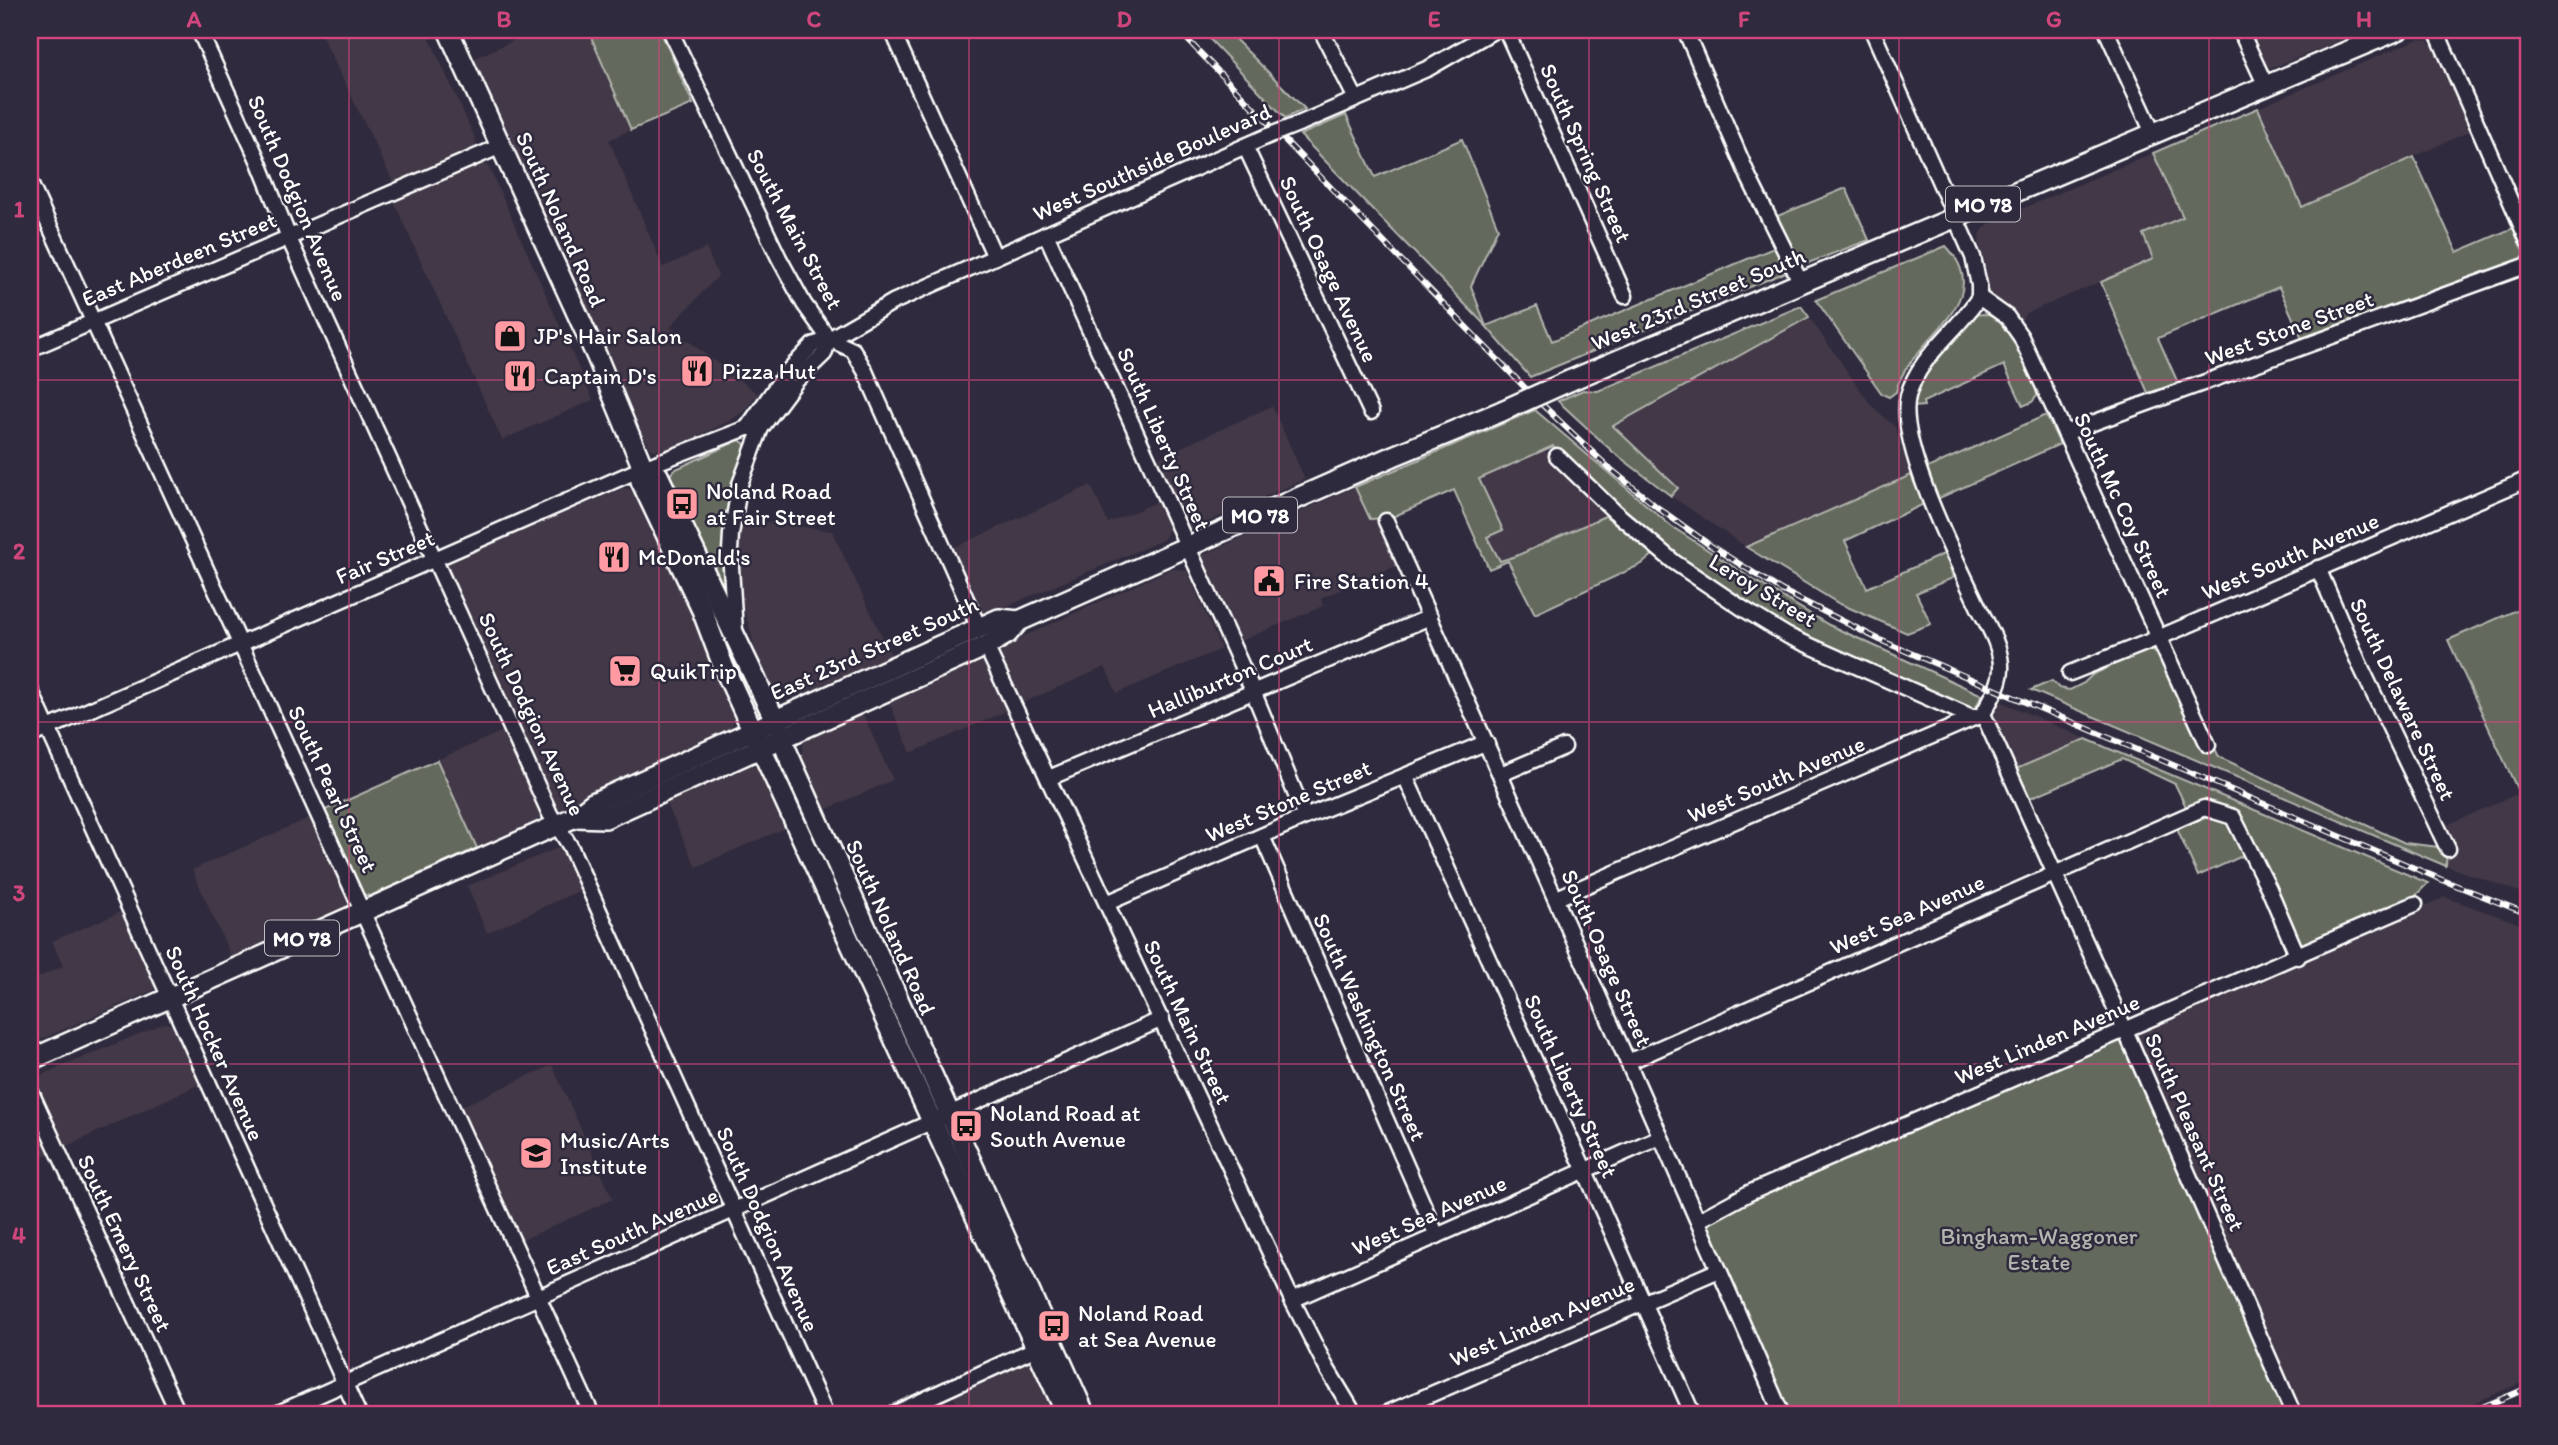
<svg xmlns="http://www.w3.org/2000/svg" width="2558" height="1445" font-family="Itim,sans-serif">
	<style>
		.built { fill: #423847 }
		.green { fill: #646a5d; stroke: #b2b4ae; stroke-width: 2 }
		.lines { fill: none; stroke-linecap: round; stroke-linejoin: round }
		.minor-casing { stroke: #fff; stroke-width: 19 }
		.major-casing { stroke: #fff; stroke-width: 24 }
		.minor { stroke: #2f2a3d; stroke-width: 14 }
		.major { stroke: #2f2a3d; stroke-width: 19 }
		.rail-casing { stroke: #fff; stroke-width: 6 }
		.rail { stroke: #2f2a3d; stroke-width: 3.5; stroke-dasharray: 10; stroke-linecap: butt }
		.minor-bridge-casing { stroke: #fff; stroke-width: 19; stroke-linecap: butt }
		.major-bridge-casing { stroke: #fff; stroke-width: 24; stroke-linecap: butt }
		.minor-bridge { stroke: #2f2a3d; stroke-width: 14 }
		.major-bridge { stroke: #2f2a3d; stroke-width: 19 }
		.grid { fill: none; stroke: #ce467c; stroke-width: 2; stroke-opacity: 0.55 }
		.labels { text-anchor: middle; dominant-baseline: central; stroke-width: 5; stroke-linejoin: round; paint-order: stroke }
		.shield { fill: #2f2a3d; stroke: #c1bfc5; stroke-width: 2 }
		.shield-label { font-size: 21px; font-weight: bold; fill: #fff }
		.street-label { font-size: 23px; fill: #fff; stroke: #2f2a3d }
		.poi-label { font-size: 23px; fill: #fff; stroke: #2f2a3d; text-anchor: start }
		.park-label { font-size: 23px; fill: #b2b4ae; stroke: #2f2a3d }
		.neatline { fill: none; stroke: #ce467c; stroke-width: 2.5 }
		.grid-label { font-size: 23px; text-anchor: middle; font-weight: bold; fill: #ce467c }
	</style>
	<rect width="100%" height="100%" fill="#2f2a3d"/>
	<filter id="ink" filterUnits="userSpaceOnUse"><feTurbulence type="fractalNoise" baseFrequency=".0143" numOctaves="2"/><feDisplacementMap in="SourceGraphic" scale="14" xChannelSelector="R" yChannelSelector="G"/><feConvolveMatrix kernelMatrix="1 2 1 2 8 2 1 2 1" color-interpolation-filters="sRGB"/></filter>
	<g filter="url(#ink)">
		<g class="built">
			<path d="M319,30H426L476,140L475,147L394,184Z"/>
			<path d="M537,30H588L631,130L609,140L663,267L706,248L718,276L670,327L758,394L743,412L728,422L663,452L651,449L643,435L473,59Z"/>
			<path d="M2243,30H2367L2269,69L2263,67Z"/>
			<path d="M2418,39L2427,40L2433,47L2470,131L2302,208L2258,108Z"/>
			<path d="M2153,153L2183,217L2154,259L2025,314L2021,323L1989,296L1986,287L1987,273L1984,258L1980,247L1979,236L1984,228L1993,221Z"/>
			<path d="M477,163H484L490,169L593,400L502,440L393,200Z"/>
			<path d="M1809,317L1871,405L1895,427L1911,475L1746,547L1671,496L1678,488L1613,426Z"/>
			<path d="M1272,406L1305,479L1189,530L1183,527L1153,460Z"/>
			<path d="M1544,450L1605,516L1500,561L1487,537L1503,530L1479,479Z"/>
			<path d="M1091,485L1108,523L1159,501L1169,525L1168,532L1163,540L984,616L979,615L949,550Z"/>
			<path d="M1355,487L1370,519H1378L1399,565L1321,598L1323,606L1236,643L1200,561L1203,555Z"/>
			<path d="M624,488L630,489L634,494L732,702L734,719L731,728L720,737L561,809H555L446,569L448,564L456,558Z"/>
			<path d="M738,518L832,531L891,655L797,696L788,697L773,692L762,672L740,596L735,555Z"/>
			<path d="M1173,568L1187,571L1221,649L1117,693L1105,667L1020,704L996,655V649Z"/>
			<path d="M978,657L983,660L1007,711L911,753L886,696Z"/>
			<path d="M2000,701L2086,739L2016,769L1993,718Z"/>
			<path d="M860,708L893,780L822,811L801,759L804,740L809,731Z"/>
			<path d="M505,730L542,812L540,818L532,824L477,848L437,760Z"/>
			<path d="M740,764L759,767L767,776L790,826L696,867L663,796Z"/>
			<path d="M2528,789V895L2446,866L2447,848L2443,827Z"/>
			<path d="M311,817L349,900L347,905L341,910L231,957L192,870Z"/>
			<path d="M562,846L567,851L585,888L487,933L467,886Z"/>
			<path d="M2445,897L2528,927V1380L2445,1415H2303L2138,1040L2139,1035L2145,1031Z"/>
			<path d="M123,911L155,983L154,990L30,1044V981L63,966L52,941Z"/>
			<path d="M165,1023L172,1025L177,1032L200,1084L63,1148L35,1087L38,1079L46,1073Z"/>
			<path d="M552,1065L613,1199L520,1241L460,1107Z"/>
			<path d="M30,1100L54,1152L30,1163Z"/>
			<path d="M1029,1362L1036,1369L1057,1415H962L953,1395L1017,1365Z"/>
		</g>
		<g class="green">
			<path d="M588,30H660L693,104L631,130Z"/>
			<path d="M1201,30H1226L1305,109L1285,118Z"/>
			<path d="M2258,108L2302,207L2414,157L2457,252L2513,228L2524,254L2523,260L2302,339L2279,287L2158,338L2178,383L2148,393L2101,282L2153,259L2143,234L2183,217L2153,153Z"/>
			<path d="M1346,115L1375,177L1462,139L1498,228L1471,286L1486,326L1537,306L1552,341L1776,247L1785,265L1784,273L1530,377L1486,326L1300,135Z"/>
			<path d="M1846,188L1869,240L1808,263L1799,261L1775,217Z"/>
			<path d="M1946,246C2001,304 1906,340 1896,392L1889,397L1882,394L1816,300Z"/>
			<path d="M1801,306L1809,317L1613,426L1678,488L1671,496L1613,452L1558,401L1583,390L1598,391Z"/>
			<path d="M1983,314C2014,319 2025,363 2036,388L2037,396L2032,402L2023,406L2004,365L1923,402L1924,406L1913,407C1916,373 1953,341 1975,315Z"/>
			<path d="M1535,410L1671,526L1749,577L1829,625L1982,695L1976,707L1969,711C1896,679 1819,650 1751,608C1679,563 1616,504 1553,446L1479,479L1503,530L1487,537L1500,561L1516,556L1605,516L1655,553L1642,564L1535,614L1508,561L1489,569L1454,490L1390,518L1370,519L1355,487Z"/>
			<path d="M2046,415L2060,444L1935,500L1925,469Z"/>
			<path d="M739,440L744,443L747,450C728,507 716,540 730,600L726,601L669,476L674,470Z"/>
			<path d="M1911,475L1924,504L1845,541L1867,588L1946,553L1953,578L1916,593L1931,624L1907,633L1838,603L1746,547Z"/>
			<path d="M2528,605V789L2519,793L2448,640Z"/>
			<path d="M2151,650L2158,655L2194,733L2212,742L2219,757L2405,843L2447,848L2446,866L2031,690L2052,681L2059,688L2070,690L2084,683L2092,675L2142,651Z"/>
			<path d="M2086,739L2428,883L2416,895L2405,901L2298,949L2271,881L2239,813L2205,803L2188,811L2175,784L2122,759L2030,798L2016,769Z"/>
			<path d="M437,760L477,848L371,896L360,894L323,811Z"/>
			<path d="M2208,817C2232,820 2238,834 2249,853L2198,876L2177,829Z"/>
			<path d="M2125,1030L2294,1415H1783L1699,1220Z"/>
		</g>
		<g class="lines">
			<defs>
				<g id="minor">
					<path d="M199,30L258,160L292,245L550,814L570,846L826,1415"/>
					<path d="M670,30L779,258L804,304L829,339L853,350L865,371L979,628"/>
					<path d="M892,30L995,257"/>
					<path d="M1321,30L1356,99"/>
					<path d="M1506,30L1625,296"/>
					<path d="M1685,30L1749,178L1800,281"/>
					<path d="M2106,30L2153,133"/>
					<path d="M2240,30L2266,86"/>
					<path d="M2436,30L2528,241"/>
					<path d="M1301,123L1429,68L1495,30"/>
					<path d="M1245,146L1371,412"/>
					<path d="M30,183L592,1415"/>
					<path d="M1046,234L1253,691L1305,817"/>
					<path d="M1979,297L2007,317L2021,337L2208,745"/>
					<path d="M30,349L501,146"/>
					<path d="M747,428L786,373L813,345L829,339L893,302L1268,136"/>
					<path d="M2065,433L2528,265"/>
					<path d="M1557,456L1614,511L1674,562L1742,608L1788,636L1974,718"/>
					<path d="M1386,521C1520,818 1653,1116 1782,1415"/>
					<path d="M2318,568L2359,663L2448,849"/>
					<path d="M735,632L730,551L731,534L740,484L761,428L796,381L824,354L829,339"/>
					<path d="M986,646L1292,1300L1326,1367L1355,1415"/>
					<path d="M2070,673L2158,638L2528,479"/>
					<path d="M30,689L359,1415"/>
					<path d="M1983,714L2125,1030L2294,1415"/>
					<path d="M30,736L643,468L747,428H761"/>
					<path d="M1501,774L1564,747"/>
					<path d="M1405,776L1585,1171L1693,1415"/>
					<path d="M1049,778L1430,617"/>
					<path d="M1262,836L1437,1236"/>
					<path d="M1557,898L1983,714C1991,699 2002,683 2001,665C2000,644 1987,624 1978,606C1957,561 1896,442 1908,396C1918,356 1958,331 1979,297V285L1973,257L1872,30"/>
					<path d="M1107,903L1305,817L1480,745L1487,744"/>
					<path d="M1628,1062L2204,808L2233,817L2269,889L2298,957"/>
					<path d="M30,1090L179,1415"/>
					<path d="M1699,1220L1749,1193L2415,904"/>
					<path d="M1292,1300L1660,1137"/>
					<path d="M274,1415L1162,1019"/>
					<path d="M891,1415L1043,1345"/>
					<path d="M1383,1415L1719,1270"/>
					<path d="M2484,1415L2528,1395"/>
				</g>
				<g id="major">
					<path d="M448,30L597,357L643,468L641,481L702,610L724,668L1067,1415"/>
					<path d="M1569,381L2398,30"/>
					<path d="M643,468L658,475L775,720L787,752L1085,1415"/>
					<path d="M575,817L605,818L986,646L1007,634L1019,621L1393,456L1502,411"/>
					<path d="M30,1060L575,817L593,803L999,619L1019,621"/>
				</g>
			</defs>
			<use href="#minor" class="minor-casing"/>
			<use href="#major" class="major-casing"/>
			<use href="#minor" class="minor"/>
			<use href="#major" class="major"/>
			<defs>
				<g id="rail">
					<path d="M1178,30L1532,395L1607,466L1657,507L1711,546L1781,590L1880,640L2440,879L2528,914"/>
					<path d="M2463,1415L2528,1388"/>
				</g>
			</defs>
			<use href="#rail" class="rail-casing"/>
			<use href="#rail" class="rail"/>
			<defs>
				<path id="minor-bridge" d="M1268,136L1301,123"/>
				<path id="major-bridge" d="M1502,411L1569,381"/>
			</defs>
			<use href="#minor-bridge" class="minor-bridge-casing"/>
			<use href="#major-bridge" class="major-bridge-casing"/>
			<use href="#minor-bridge" class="minor-bridge"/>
			<use href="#major-bridge" class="major-bridge"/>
		</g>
	</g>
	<path class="grid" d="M349,30V1415M659,30V1415M969,30V1415M1279,30V1415M1589,30V1415M1899,30V1415M2209,30V1415M30,380H2528M30,722H2528M30,1064H2528"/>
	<defs>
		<symbol id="shop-square" viewBox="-11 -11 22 22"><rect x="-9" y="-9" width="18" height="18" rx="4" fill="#ff9aa2" stroke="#2f2a3d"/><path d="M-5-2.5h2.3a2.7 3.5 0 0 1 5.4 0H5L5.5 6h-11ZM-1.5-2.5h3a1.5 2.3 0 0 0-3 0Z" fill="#111"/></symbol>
		<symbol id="restaurant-square" viewBox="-11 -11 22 22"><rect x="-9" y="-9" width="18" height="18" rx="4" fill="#ff9aa2" stroke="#2f2a3d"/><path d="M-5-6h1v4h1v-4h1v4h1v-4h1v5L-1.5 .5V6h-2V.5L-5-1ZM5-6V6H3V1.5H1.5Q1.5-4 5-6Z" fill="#111"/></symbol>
		<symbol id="bus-square" viewBox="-11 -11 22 22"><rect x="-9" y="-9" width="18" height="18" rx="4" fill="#ff9aa2" stroke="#2f2a3d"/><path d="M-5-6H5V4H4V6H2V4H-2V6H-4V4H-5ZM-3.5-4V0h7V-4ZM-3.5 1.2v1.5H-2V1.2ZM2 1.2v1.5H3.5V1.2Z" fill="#111"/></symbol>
		<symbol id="civic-square" viewBox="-11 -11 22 22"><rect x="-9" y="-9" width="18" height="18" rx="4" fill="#ff9aa2" stroke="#2f2a3d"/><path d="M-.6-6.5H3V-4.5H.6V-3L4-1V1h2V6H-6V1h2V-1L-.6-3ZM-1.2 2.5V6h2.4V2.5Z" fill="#111"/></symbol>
		<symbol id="supermarket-square" viewBox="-11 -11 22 22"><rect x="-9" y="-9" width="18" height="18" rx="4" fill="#ff9aa2" stroke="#2f2a3d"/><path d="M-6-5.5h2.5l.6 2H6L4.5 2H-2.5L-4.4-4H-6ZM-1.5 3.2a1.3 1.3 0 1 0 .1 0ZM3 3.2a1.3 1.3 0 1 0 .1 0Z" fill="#111"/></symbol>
		<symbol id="school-square" viewBox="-11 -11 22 22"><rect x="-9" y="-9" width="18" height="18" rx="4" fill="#ff9aa2" stroke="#2f2a3d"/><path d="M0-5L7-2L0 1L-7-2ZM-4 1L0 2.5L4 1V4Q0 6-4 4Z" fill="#111"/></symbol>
	</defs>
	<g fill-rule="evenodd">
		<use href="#shop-square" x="491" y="317" width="38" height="38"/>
		<use href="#restaurant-square" x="678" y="352" width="38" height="38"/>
		<use href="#restaurant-square" x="501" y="357" width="38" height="38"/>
		<use href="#bus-square" x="663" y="485" width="38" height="38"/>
		<use href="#restaurant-square" x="595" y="538" width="38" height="38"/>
		<use href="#civic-square" x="1250" y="562" width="38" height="38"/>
		<use href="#supermarket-square" x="606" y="652" width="38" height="38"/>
		<use href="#bus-square" x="947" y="1107" width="38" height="38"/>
		<use href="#school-square" x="517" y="1134" width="38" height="38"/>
		<use href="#bus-square" x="1035" y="1307" width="38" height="38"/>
	</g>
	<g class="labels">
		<g class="shield">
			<rect x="1946" y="186.5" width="74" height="35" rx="5"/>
			<rect x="1223" y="497.5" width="74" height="35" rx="5"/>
			<rect x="265" y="920.5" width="74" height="35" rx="5"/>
		</g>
		<g class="shield-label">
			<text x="1983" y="204">MO 78</text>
			<text x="1260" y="515">MO 78</text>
			<text x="302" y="938">MO 78</text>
		</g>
		<g class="street-label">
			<text transform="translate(1586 153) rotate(66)">South Spring Street</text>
			<text transform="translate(1152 162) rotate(-24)">West Southside Boulevard</text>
			<text transform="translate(298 198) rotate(67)">South Dodgion Avenue</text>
			<text transform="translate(561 219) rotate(66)">South Noland Road</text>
			<text transform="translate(795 229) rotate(62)">South Main Street</text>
			<text transform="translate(179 259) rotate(-23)">East Aberdeen Street</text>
			<text transform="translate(1329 269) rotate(65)">South Osage Avenue</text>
			<text transform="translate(1698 299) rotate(-23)">West 23rd Street South</text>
			<text transform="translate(2289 328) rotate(-20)">West Stone Street</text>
			<text transform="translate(1164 439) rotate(66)">South Liberty Street</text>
			<text transform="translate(2123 505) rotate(65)">South Mc Coy Street</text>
			<text transform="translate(2290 556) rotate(-23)">West South Avenue</text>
			<text transform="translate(385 557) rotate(-23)">Fair Street</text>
			<text transform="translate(1763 590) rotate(31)">Leroy Street</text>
			<text transform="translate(874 648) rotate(-24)">East 23rd Street South</text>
			<text transform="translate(1230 677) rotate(-23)">Halliburton Court</text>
			<text transform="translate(2403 699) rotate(65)">South Delaware Street</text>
			<text transform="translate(532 714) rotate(65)">South Dodgion Avenue</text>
			<text transform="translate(1776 779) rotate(-23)">West South Avenue</text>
			<text transform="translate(333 789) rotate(65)">South Pearl Street</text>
			<text transform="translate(1288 801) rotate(-23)">West Stone Street</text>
			<text transform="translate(1907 914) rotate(-24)">West Sea Avenue</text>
			<text transform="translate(891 927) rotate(66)">South Noland Road</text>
			<text transform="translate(1607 958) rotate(66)">South Osage Street</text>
			<text transform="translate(1188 1022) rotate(65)">South Main Street</text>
			<text transform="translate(1370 1027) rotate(66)">South Washington Street</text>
			<text transform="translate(2047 1039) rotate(-23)">West Linden Avenue</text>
			<text transform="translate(215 1043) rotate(66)">South Hocker Avenue</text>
			<text transform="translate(1571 1086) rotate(66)">South Liberty Street</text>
			<text transform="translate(2195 1132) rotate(66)">South Pleasant Street</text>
			<text transform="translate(1429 1215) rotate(-24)">West Sea Avenue</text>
			<text transform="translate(768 1229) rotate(66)">South Dodgion Avenue</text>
			<text transform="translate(632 1231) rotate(-24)">East South Avenue</text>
			<text transform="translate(125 1243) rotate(65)">South Emery Street</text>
			<text transform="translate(1542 1321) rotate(-23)">West Linden Avenue</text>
		</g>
		<g class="poi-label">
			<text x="534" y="336">JP's Hair Salon</text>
			<text x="722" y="371">Pizza Hut</text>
			<text x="544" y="376">Captain D's</text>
			<text x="706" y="491">Noland Road<tspan x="706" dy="26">at Fair Street</tspan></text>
			<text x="638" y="557">McDonald's</text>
			<text x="1294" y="581">Fire Station 4</text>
			<text x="650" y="671">QuikTrip</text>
			<text x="990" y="1113">Noland Road at<tspan x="990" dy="26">South Avenue</tspan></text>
			<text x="560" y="1140">Music/Arts<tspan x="560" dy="26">Institute</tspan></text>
			<text x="1078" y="1313">Noland Road<tspan x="1078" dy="26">at Sea Avenue</tspan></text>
		</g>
		<g class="park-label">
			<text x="2039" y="1236">Bingham-Waggoner<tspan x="2039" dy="26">Estate</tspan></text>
		</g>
	</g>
	<rect width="2558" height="1445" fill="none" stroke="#2f2a3d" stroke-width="77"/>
	<rect x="38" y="38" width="2482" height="1368" class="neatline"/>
	<g class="grid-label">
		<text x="194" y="27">A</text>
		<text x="504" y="27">B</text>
		<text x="814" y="27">C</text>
		<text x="1124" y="27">D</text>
		<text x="1434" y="27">E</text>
		<text x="1744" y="27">F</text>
		<text x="2054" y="27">G</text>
		<text x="2364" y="27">H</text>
		<text x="19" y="217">1</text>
		<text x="19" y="559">2</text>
		<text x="19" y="901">3</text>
		<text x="19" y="1243">4</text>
	</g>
</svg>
